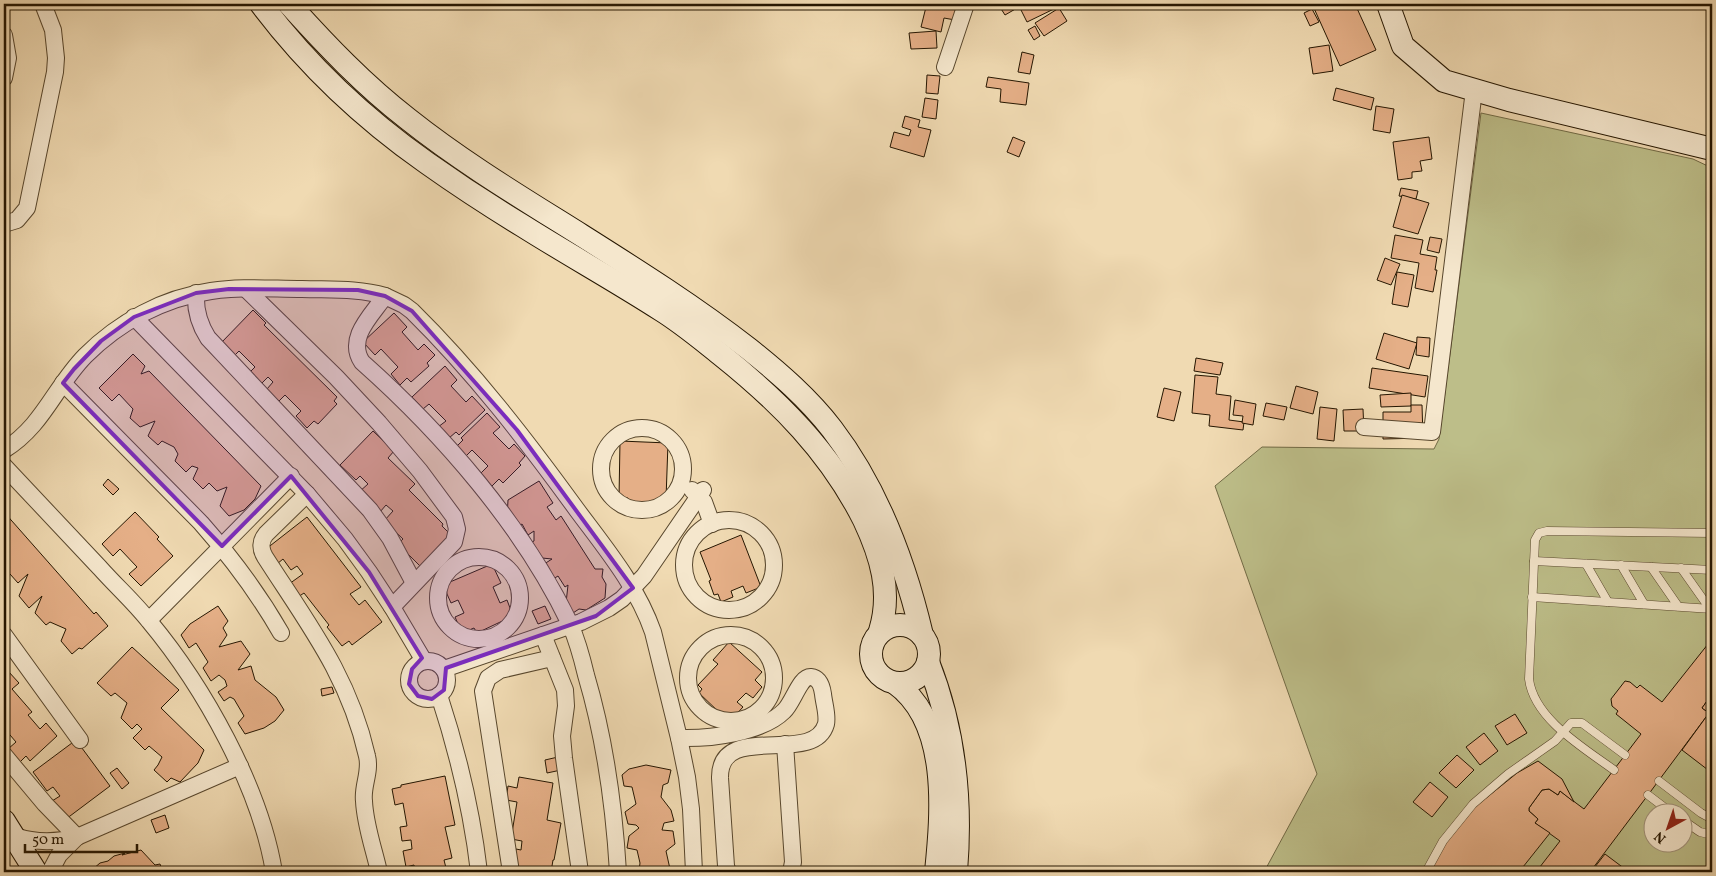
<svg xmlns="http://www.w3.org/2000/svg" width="1716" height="876" font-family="Vollkorn,serif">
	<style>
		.green { fill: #bdbe89; stroke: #716a45; fill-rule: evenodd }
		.building { fill: #e5af87; stroke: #251601 }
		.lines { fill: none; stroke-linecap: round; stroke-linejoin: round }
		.lane-casing { stroke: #58472d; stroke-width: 9 }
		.street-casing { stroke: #58472d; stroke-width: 18 }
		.secondary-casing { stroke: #251601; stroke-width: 24 }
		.lane { stroke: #f5e7cd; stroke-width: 8 }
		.street { stroke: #f5e7cd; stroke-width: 16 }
		.secondary { stroke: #f5e7cd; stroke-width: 22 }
		.marked { fill: #7b2cbf; fill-opacity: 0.2; stroke: #7b2cbf; stroke-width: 4; stroke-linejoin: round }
	</style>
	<rect width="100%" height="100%" fill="#f0dab2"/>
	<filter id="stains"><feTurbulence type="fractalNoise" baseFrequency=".004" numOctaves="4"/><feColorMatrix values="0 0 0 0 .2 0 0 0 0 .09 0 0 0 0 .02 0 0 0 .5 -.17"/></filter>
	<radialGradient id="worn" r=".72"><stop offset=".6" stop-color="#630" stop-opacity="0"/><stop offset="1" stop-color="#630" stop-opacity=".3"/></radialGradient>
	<path class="green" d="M1481,113L1693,159L1712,168V872H1264L1317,774L1215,486L1262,447L1434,449L1439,439ZM1654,814H1684V844H1654Z"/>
	<g class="building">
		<path d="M922,4H965L955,20L944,18L941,32L921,27L926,7L921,6Z"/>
		<path d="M998,4H1024L1005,15Z"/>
		<path d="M1029,4H1057L1058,7L1027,22L1020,8Z"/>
		<path d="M1318,4H1355L1376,50L1340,66L1313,6Z"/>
		<path d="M1059,8L1067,21L1044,36L1035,23Z"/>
		<path d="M1312,9L1319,22L1310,26L1304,13Z"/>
		<path d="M1035,26L1040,36L1034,40L1028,30Z"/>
		<path d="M936,31L937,48L911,49L909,33Z"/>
		<path d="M1329,45L1333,71L1313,74L1309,48Z"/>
		<path d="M1022,52L1034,55L1030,74L1018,72Z"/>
		<path d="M927,75L940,76L938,94L926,93Z"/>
		<path d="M988,77L1029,83L1026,105L1000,102L1001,89L986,87Z"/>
		<path d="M1336,88L1374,98L1371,110L1333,100Z"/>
		<path d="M925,98L938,100L936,119L922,117Z"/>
		<path d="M1376,106L1394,109L1390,133L1373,130Z"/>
		<path d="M905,116L920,120L918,127L931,130L924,157L890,147L894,132L909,136L911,130L902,127Z"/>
		<path d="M1013,137L1025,142L1019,157L1007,152Z"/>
		<path d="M1429,137L1432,159L1420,161L1422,171L1412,172V178L1398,180L1393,142Z"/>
		<path d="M1401,188L1418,191L1416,199L1399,196Z"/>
		<path d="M1402,195L1429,203L1418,234L1393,227Z"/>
		<path d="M1395,235L1423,240L1420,254L1437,257L1435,270H1437L1433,292L1415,288L1419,263L1391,258Z"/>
		<path d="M1430,237L1442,239L1439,253L1427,250Z"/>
		<path d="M1385,258L1400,264L1391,285L1377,280Z"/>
		<path d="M1397,272L1414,275L1408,307L1392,304Z"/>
		<path d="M253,310L266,323L264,325L337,397L334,401L337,404L318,424L314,421L307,428L296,416L301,411L285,395L279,401L267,389L273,382L268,377L261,384L249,373L255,367L239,351L233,357L220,344Z"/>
		<path d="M394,313L407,327L402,332L418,350L424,344L435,355L427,363L429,366L411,382L407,378L400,385L391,374L398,367L381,349L375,355L363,342Z"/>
		<path d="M1384,333L1417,343L1409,369L1376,359Z"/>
		<path d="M1417,337L1430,338L1429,357L1416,355Z"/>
		<path d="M133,354L145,366L141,374L149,371L261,486L255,499L244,510L229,516L220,506L227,487L217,491L209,483L203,489L193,479L198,468L192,466L186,472L175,461L178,454L174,447L162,441L158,445L148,436L155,421L140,427L130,418L133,409L119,394L112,401L99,388Z"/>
		<path d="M1196,358L1223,363L1220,375L1194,371Z"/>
		<path d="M445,366L457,380L451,386L466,402L472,396L485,410L459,435L456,432L449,438L438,427L446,421L429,404L423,409L412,397Z"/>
		<path d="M1372,368L1428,376L1425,397L1369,388Z"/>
		<path d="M1195,375L1218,377L1216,394L1231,396L1229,420L1244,422L1243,430L1209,426L1210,415L1192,413Z"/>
		<path d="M1296,386L1318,392L1313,414L1290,408Z"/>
		<path d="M1164,388L1181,392L1174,421L1157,417Z"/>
		<path d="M1411,393V406L1381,407L1380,395Z"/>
		<path d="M1235,400L1256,404L1253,425L1242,423L1243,416L1233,415Z"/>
		<path d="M1266,403L1287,407L1284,420L1263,416Z"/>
		<path d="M1411,405H1422L1423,438L1383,439V412H1411Z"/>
		<path d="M1320,407L1337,409L1334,441L1317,439Z"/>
		<path d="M1363,409L1364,431H1344L1343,410Z"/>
		<path d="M487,413L500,427L493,433L509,449L514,444L525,456L519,463L521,465L503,483L499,479L492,486L480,474L488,466L472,450L465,457L456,447L463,440L461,438Z"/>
		<path d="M373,431L394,451L388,458L415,484L409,490L443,524L442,526L452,536L422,568L398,544L403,539L384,521L393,511L386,505L380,512L359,492L368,484L360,476L356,480L340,465Z"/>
		<path d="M620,441L668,443L666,499L658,498V503H643L628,502V498H619Z"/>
		<path d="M108,479L119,489L113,495L103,485Z"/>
		<path d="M539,481L553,503L547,507L556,520L561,516L595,569H603L602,577L606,584L605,598L586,610L579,609L573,613L566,603L568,585L565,587L558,576L550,581L541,566L552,559L542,558L536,561L526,545L534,541V531L528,535L522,524L514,529L507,518L508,500Z"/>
		<path d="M4,512L94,614L96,612L108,626L82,649L79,648L72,654L61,641L66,629L50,622L46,625L35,613L42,596L29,608L19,596L28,574L18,583L10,574L4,579Z"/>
		<path d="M135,512L159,537L157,539L173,556L141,586L129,574L137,567L120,549L113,556L102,544Z"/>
		<path d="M307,517L361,587L350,594L359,605L365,600L382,622L352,645L349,641L342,646L327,627L329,625L304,593L298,597L289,584L303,574L297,566L291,570L283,559L277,564L266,549Z"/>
		<path d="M741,535L761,587L746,593L743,586L731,591L733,597L721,602L718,594L714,595L709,581L711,580L700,552Z"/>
		<path d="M492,564L501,583L493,587L500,603L507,600L513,616L477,633L474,628L462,633L455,617L464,613L458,600L451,603L443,585Z"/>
		<path d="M218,606L228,621L223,628L227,635L219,647L241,641L250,654L238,670L251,666L255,680L276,697L284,710L275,721L264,728L245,734L238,723L244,716L234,699L230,697L224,701L218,692L227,686L225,680L219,675L211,681L203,668L208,662L196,643L189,648L181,635L190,624Z"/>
		<path d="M545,606L551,619L538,624L532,611Z"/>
		<path d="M1712,639V694L1702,708L1709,713L1648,795L1590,872H1536L1560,841L1535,823L1538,819L1529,811V808L1542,790L1549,789L1558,795L1560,791L1584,809L1641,734L1616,714L1618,711L1612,706L1611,699L1625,681L1630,682L1637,688L1640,685L1662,702Z"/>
		<path d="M729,642L762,672L755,680L762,687L753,698L746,693L737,702L743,707L732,719L724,712L722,715L699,693L702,689L698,685L718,664L713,660Z"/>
		<path d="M132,647L179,690L161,708L204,750L198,763L180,782L171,778L167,782L154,770L158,765L162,757L149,746L145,750L133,738L142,729L137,724L132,729L121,718L127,703L115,693L111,696L97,683Z"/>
		<path d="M8,671L19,683L12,689L32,712L28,715L40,729L46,723L57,736L30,761L26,756L20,762L8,749L16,742L4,728V674Z"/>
		<path d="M332,687L334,693L322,696L321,689Z"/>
		<path d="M1712,694V773L1682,750L1709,713L1702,708Z"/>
		<path d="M1515,714L1527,733L1507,745L1495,726Z"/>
		<path d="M1484,733L1498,751L1480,765L1466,747Z"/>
		<path d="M76,740L110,786L66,819L52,801L60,796L53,787L47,791L33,772Z"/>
		<path d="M1457,755L1474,770L1456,788L1439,773Z"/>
		<path d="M558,757L561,770L547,773L545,760Z"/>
		<path d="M1538,761L1562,779L1574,802L1560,791L1558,795L1549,789L1542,790L1529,808V811L1538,819L1535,823L1550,833L1519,872H1430L1440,850L1470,811L1517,773Z"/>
		<path d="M646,765L671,770L668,783L663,785L661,797L671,810L674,821L664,823L662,830L673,831L675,844L666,851L670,869L676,870V872H632L639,871L640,863L637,850L627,848L629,836L639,828L636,825L628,824L625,812L636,804L632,787L624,786L622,775L629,769Z"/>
		<path d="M117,768L129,783L122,789L110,773Z"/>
		<path d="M445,776L455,825L445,827L452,858L444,860L447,872H415L414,865L406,867L403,851L412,849L411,840L402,841L400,827L407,826L403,803L395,805L392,789L401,787V785Z"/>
		<path d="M519,777L553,783L547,820L561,823L554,860H553L551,872L513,867L516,849L521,850L522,841L511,839L517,802L506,800L508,786L517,788Z"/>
		<path d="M1430,782L1448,797L1432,817L1413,802Z"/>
		<path d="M165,815L169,828L156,833L151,820Z"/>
		<path d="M141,850L155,865L160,864L163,872H94L93,869L100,863L108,861L114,856L125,853L122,855Z"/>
		<path d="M1605,854L1629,872H1591Z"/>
	</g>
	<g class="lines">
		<defs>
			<g id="lane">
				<path d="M1534,561L1712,570"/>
				<path d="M1586,564L1608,602"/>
				<path d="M1621,565L1644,604"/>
				<path d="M1651,567L1678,606"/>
				<path d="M1681,568L1710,609"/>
				<path d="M1532,597L1712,609"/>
				<path d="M1614,770C1584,748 1534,719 1529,679L1535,540L1539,533L1547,531L1712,533"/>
				<path d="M1659,781L1701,813L1712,819"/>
				<path d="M1648,795L1673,814"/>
				<path d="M1684,821L1700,832L1712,835"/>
				<path d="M1426,872L1443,841L1473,804L1508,774L1555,741L1571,723H1582L1625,755"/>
				<path d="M1710,872L1712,868"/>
			</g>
			<g id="street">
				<path d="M4,35L8,58L4,78"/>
				<path d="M945,67L966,4"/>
				<path d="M4,224L17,220L27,208L55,72L56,58L53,30L43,4"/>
				<path d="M246,289L336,377L379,423L420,471L454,517L457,529L454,542L392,607"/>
				<path d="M196,293C195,310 199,324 208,338L370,510L390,538L414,583"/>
				<path d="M134,317L307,494L345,539L369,572L392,607L424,661"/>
				<path d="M63,383L201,523C231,557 258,593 281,633"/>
				<path d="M1364,427L1432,432L1474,90"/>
				<circle cx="642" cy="469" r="41"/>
				<path d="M4,450C43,426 54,388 85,356C119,322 163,298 211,291C241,286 272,289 302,289C330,290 358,288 385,296"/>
				<path d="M4,466C36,500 68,534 100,568C116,586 134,602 149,621C204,687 260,787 274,872"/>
				<path d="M692,490L704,502L712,524"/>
				<path d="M307,494L266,534C260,541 260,549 265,557C308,624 349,676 367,756C371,772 362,786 364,801C365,825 374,849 379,872"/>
				<circle cx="729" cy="565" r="45"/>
				<circle cx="479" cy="598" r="41"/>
				<path d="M149,620L291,476"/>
				<path d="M4,635L80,740"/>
				<path d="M543,635L565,690L566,706L562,736L564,758L580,872"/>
				<circle cx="731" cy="678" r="43"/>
				<circle cx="428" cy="680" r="19"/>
				<path d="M444,669L581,622L609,608L622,599L644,576L703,490"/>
				<path d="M439,695C458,753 472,812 479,872"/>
				<path d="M679,738C710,739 762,733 784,711C793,703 800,676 811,677C820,678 822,687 823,694C824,704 828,715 826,724C814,767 719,720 720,778L726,866L728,872"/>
				<path d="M785,744L793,862L791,872"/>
				<path d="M4,755L45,804L77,837"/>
				<path d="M15,836C36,843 55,843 77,837L240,766"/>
				<path d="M50,872L59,855L77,837"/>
				<path d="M511,872L483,691L488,678L500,670L552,658"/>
				<path d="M618,872C614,805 605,739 586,675C582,658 577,640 570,624C523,526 443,434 362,362C346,338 372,315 385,296L404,305L412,311C473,371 527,441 577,510C606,549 637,586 653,632L679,738L687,777L691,809L694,872"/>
			</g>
			<g id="secondary">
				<path d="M261,4C307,65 363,118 427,163C458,185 490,206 523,226C569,255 616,281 661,310C682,323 701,339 720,354C779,401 830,452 864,520C881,556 892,592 880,631"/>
				<path d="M289,4C326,45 364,85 408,119C462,162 522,198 581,235C638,271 695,307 749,349C779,373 808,398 832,429C877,488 905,563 922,635"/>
				<path d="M1388,4L1403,46L1444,81L1509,100L1712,149"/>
				<circle cx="900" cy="654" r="29"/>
				<path d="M928,662C955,730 962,800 956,872"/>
				<path d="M895,683C950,722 942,813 936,872"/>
				<path d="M4,821L36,872"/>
			</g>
		</defs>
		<use href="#lane" class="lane-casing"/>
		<use href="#street" class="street-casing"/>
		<use href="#secondary" class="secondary-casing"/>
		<use href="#lane" class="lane"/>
		<use href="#street" class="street"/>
		<use href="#secondary" class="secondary"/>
	</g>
	<path class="marked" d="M229,289L358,290L385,296L412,311L517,430L633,588L596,616L446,668L444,690L432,699L418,696L409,684L412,669L422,658L369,572L291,476L222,546L63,383L74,369L101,341L134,317L196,293Z"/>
	<rect width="1716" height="876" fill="none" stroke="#f0dab2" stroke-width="20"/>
	<rect x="5" y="5" width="1706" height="866" fill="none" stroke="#251601" stroke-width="2.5"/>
	<rect x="10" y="10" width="1696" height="856" fill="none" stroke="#251601"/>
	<g transform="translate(1668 828) rotate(220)"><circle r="24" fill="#f5e7cd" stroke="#a2937b"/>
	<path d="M0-4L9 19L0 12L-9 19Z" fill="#8f2418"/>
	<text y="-8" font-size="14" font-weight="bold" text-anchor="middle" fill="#251601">N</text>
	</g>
	<path d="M25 844v8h112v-8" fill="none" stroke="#251601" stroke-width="2.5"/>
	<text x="32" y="844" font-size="15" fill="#251601" stroke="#f5e7cd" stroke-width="4" paint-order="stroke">50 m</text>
	<rect width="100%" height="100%" filter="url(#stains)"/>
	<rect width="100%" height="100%" fill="url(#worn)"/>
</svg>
